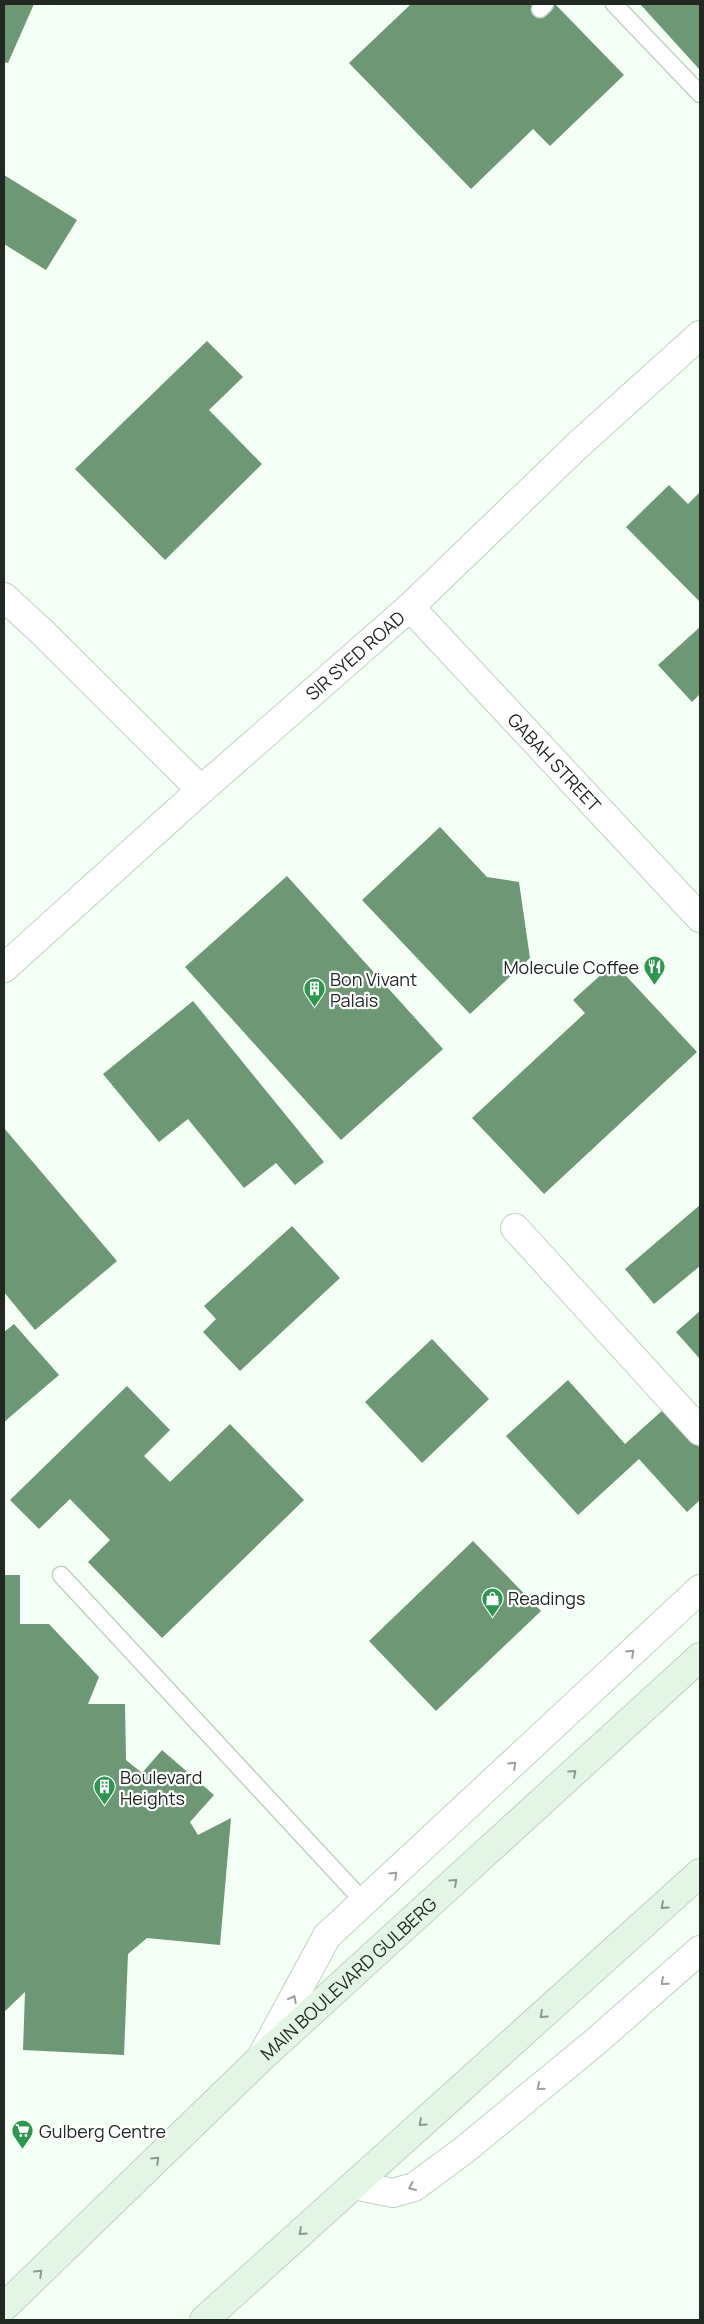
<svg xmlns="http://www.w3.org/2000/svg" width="704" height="2324" font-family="Manrope,sans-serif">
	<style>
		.building { fill: #6d9775 }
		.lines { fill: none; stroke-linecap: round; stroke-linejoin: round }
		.service-casing { stroke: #c0d1c2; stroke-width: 19 }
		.minor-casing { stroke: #c0d1c2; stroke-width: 30 }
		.secondary-casing { stroke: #c0d1c2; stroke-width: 30 }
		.service { stroke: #fff; stroke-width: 16 }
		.minor { stroke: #fff; stroke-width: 28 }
		.secondary { stroke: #e3f6e6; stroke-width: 28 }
		.oneway { stroke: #9c9f9c }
		.oneway2 { stroke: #8c9a8e }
		.labels { text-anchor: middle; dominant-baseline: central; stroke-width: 4.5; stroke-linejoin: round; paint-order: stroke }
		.street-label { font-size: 18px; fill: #222923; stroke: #fff }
		.poi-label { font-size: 18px; fill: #222923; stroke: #fff; text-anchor: start }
	</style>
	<rect width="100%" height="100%" fill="#f4fff5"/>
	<g class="building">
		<path d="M4,4H34L8,63L4,62Z"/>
		<path d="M411,4H555L624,75L550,146L533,129L471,189L349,63Z"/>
		<path d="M640,4H700V70Z"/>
		<path d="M4,175L77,220L46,270L4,244Z"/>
		<path d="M207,341L243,377L209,410L262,464L165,560L75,469Z"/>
		<path d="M669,485L688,504L700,492V602L626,527Z"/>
		<path d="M700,627V694L692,702L658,665Z"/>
		<path d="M440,827L487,877L519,882L530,958L470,1014L362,900Z"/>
		<path d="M287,876L443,1049L341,1140L185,967Z"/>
		<path d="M614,963L697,1052L544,1194L472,1118L585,1013L573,1000Z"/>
		<path d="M193,1001L324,1162L295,1185L276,1163L244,1188L188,1119L159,1142L103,1074Z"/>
		<path d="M4,1128L117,1261L35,1330L4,1292Z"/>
		<path d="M700,1205V1266L654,1304L625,1269Z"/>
		<path d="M292,1226L340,1278L240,1371L203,1332L216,1319L204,1306Z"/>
		<path d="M700,1311V1359L676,1332Z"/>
		<path d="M14,1324L59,1375L4,1422V1332Z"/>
		<path d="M432,1339L489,1399L422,1463L365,1402Z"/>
		<path d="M568,1380L625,1444L664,1409L700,1448V1500L687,1512L639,1459L578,1515L506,1436Z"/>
		<path d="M127,1386L170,1430L144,1456L170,1482L230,1424L304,1500L162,1638L88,1562L110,1540L70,1499L39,1529L10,1500Z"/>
		<path d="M473,1541L541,1611L436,1711L369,1641Z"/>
		<path d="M4,1575H20V1624H49L99,1677L88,1704H125L126,1760L142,1773L162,1750L214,1795L190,1822L198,1835L231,1818L220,1945L147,1938L128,1954L124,2055L23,2050L25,1992L4,2012Z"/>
	</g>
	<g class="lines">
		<defs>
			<g id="service">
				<path d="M614,4L700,94"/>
				<path d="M540,9L545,4"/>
				<path d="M61,1575L364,1902"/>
			</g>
			<g id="minor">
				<path d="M4,597L41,631L201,790"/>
				<path id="s1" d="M410,607L700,918"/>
				<path id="s2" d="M4,968L201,790L410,607L578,445L700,335"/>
				<path d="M515,1228L700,1431"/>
				<path d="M263,2054L327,1936L700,1589"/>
				<path d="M354,2185L393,2193L414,2187L463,2151L594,2043L700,1950"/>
			</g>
			<g id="secondary">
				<path id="s3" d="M4,2307L261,2058L700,1657"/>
				<path d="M204,2320L700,1873"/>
			</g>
		</defs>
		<use href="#service" class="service-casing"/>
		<use href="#minor" class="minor-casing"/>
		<use href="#secondary" class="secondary-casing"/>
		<use href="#service" class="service"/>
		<use href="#minor" class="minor"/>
		<use href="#secondary" class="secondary"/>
	</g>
	<defs><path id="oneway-chevron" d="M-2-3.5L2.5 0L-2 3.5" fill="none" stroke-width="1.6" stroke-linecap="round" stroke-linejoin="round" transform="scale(1.25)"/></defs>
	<g class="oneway">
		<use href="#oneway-chevron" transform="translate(631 1653) rotate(-43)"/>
		<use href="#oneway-chevron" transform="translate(513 1765) rotate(-43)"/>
		<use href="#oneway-chevron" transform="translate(394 1875) rotate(-43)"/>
		<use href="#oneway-chevron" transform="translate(664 1982) rotate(139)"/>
		<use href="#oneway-chevron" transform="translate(293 1999) rotate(-62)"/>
		<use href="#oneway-chevron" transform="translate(540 2087) rotate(140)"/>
		<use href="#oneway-chevron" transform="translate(412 2187) rotate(156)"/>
	</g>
	<g class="oneway2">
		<use href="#oneway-chevron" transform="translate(573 1773) rotate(-42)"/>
		<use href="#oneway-chevron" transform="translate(454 1882) rotate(-42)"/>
		<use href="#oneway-chevron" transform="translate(664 1906) rotate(138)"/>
		<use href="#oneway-chevron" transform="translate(543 2015) rotate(138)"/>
		<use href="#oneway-chevron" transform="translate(422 2123) rotate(138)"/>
		<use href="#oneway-chevron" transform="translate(156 2160) rotate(-44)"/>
		<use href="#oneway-chevron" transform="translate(302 2232) rotate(138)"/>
		<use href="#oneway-chevron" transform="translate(39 2273) rotate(-44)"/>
	</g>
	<defs>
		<symbol id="restaurant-pin" viewBox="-11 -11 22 30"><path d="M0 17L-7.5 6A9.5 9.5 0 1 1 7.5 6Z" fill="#2e974e" stroke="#fff"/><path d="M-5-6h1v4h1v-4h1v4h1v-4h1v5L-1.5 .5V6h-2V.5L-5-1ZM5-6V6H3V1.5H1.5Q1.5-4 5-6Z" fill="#fff"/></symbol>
		<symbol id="building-pin" viewBox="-11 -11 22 30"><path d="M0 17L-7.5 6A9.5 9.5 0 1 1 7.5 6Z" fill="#2e974e" stroke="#fff"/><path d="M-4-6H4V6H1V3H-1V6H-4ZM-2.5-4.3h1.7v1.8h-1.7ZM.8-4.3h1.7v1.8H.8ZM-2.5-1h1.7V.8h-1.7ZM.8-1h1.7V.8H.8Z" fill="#fff"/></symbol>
		<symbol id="shop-pin" viewBox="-11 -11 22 30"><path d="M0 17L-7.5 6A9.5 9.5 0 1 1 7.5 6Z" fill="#2e974e" stroke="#fff"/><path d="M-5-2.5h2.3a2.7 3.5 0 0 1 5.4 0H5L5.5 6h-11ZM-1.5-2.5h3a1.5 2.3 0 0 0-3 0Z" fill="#fff"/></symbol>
		<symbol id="supermarket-pin" viewBox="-11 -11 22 30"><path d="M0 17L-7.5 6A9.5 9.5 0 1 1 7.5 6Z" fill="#2e974e" stroke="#fff"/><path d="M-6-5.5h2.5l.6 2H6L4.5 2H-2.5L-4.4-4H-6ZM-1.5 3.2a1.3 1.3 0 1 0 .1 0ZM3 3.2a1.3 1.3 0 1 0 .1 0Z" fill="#fff"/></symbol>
	</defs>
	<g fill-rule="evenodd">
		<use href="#restaurant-pin" x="642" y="954" width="25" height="34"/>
		<use href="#building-pin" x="302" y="976" width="25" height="34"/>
		<use href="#shop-pin" x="480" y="1586" width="25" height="34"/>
		<use href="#building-pin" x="92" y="1774" width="25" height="34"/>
		<use href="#supermarket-pin" x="10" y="2118" width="25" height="34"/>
	</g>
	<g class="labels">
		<g class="street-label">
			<text stroke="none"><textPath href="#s2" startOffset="470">SIR SYED ROAD</textPath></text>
			<text stroke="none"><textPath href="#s1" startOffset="212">GABAH STREET</textPath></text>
			<text stroke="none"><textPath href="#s3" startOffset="476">MAIN BOULEVARD GULBERG</textPath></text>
		</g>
		<g class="poi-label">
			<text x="639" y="967" text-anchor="end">Molecule Coffee</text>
			<text x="330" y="979">Bon Vivant<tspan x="330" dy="21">Palais</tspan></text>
			<text x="508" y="1598">Readings</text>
			<text x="120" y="1777">Boulevard<tspan x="120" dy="21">Heights</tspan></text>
			<text x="39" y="2131">Gulberg Centre</text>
		</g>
	</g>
	<rect width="704" height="2324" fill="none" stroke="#222923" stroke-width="10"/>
</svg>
